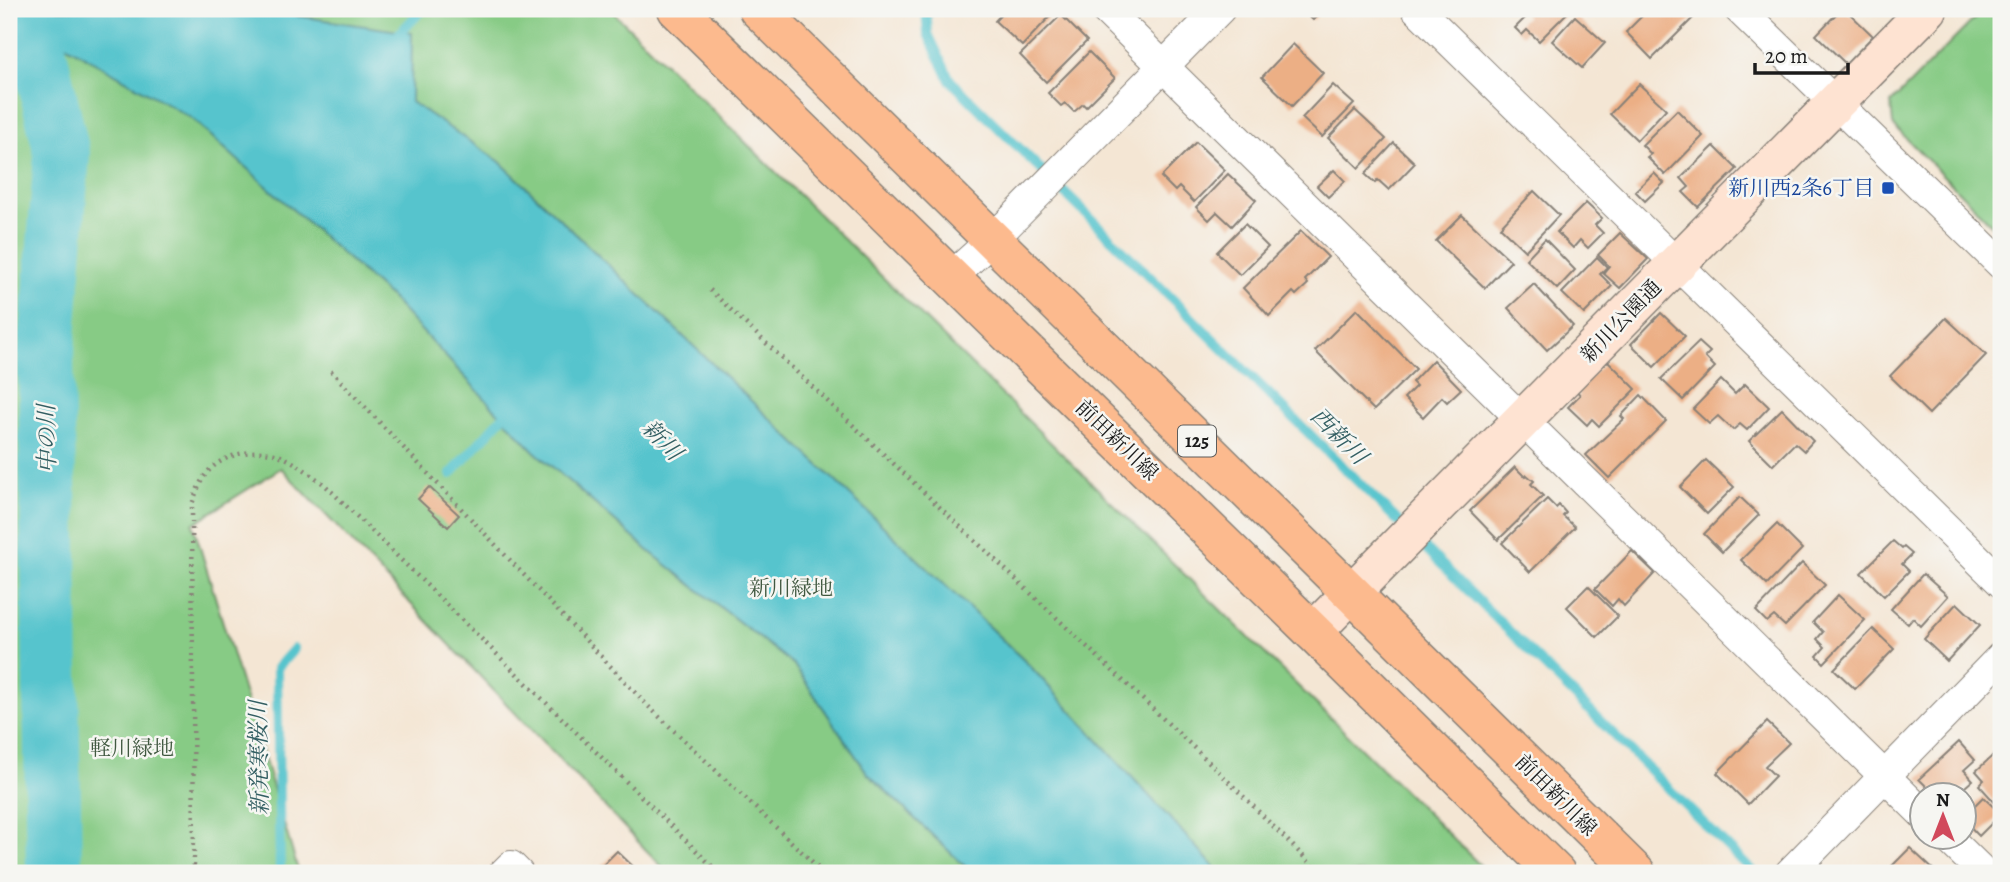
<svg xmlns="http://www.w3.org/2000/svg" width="2010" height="882" font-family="Alegreya,'Noto Serif JP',serif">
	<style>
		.green { fill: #87cb85; stroke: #527450; stroke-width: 2 }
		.water { fill: #56c4cd; stroke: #397074; stroke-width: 2 }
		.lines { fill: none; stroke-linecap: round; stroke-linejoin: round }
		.stream { stroke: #56c4cd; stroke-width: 10 }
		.river { stroke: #56c4cd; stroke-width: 56 }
		.building { fill: #ecaf85 }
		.street-casing { stroke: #888178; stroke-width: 32 }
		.secondary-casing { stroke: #888178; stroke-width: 41 }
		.primary-casing { stroke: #888178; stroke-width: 41 }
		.path { stroke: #888178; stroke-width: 4.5; stroke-dasharray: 2 5; stroke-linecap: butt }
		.street { stroke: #fff; stroke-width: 30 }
		.secondary { stroke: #fee3d2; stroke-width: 38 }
		.primary { stroke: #fcba8e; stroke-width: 38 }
		.transit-dot { fill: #1a4fb4; stroke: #f6f6f2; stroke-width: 2.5 }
		.labels { text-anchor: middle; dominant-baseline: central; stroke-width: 5; stroke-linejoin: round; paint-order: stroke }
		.shield { fill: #f6f6f2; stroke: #5d5d5c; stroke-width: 2 }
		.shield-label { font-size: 19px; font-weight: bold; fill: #1c1c1c }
		.transit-label { font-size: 21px; fill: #164399; stroke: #f6f6f2; text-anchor: end }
		.street-label { font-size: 21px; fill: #1c1c1c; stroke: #f6f6f2 }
		.park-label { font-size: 21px; fill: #415941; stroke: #f6f6f2 }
		.water-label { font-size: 23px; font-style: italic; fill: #335f63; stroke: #f6f6f2 }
	</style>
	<rect width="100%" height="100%" fill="#f6f6f2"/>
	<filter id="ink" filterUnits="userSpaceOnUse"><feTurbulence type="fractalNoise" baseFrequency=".0143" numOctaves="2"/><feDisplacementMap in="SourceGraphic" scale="14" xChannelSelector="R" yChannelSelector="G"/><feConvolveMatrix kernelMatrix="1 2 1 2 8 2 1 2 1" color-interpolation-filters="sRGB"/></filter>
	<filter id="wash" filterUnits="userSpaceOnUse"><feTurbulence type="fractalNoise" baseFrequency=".00686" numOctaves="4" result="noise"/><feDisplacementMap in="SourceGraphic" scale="28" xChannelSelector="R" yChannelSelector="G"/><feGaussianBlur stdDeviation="1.57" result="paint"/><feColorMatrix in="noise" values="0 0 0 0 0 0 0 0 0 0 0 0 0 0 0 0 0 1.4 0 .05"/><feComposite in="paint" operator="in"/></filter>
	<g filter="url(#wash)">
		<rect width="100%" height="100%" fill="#f4e6d4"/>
		<g class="green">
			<path d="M9,9H610L1488,873H668L281,468L193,524L299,873H9Z"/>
			<path d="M1984,9H2001V234L1893,125L1891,103Z"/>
		</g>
		<path class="water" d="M9,9H291L298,16L412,33L411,102L499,161L1030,666L1220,873H972L868,774L794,665L650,552L534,451L389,296L191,118L43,32L9,16Z"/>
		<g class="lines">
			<g class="stream">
				<path d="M926,9L928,34L950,80L1405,528"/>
				<path d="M392,41L423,9"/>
				<path d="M451,474L509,410"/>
				<path d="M1416,539L1754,873"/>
				<path d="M280,873L277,668L294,649"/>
			</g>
			<path class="river" d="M29,9L62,154L46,361L54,873"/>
		</g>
		<g id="blocks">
			<g class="building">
				<path d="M1006,9H1057L1022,46L995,21Z"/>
				<path d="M1301,9H1323L1313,20Z"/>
				<path d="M1524,9H1568L1569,11L1539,41L1527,30L1522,35L1515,28L1527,16L1522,11Z"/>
				<path d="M1649,9H1693L1698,13L1652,59L1626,32Z"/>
				<path d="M1841,9H1845L1873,36L1846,64L1816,35Z"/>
				<path d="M1061,15L1087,41L1046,82L1020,55Z"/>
				<path d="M1575,16L1605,43L1582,68L1552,41Z"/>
				<path d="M1293,44L1323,73L1292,106L1262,77Z"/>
				<path d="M1089,52L1115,78L1086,107L1083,104L1074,112L1065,103L1061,106L1048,93Z"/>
				<path d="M1639,84L1666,109L1637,140L1610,114Z"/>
				<path d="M1333,85L1354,104L1322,137L1302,118Z"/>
				<path d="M1355,110L1386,139L1359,168L1328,138Z"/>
				<path d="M1677,110L1703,136L1665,175L1647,157L1651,154L1642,145Z"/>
				<path d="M1196,142L1225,170L1194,202L1179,187L1175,191L1161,177Z"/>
				<path d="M1394,143L1415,163L1389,190L1378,180L1375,183L1365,174Z"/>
				<path d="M1714,146L1737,169L1698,207L1683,192L1689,187L1681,178Z"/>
				<path d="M1334,170L1345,181L1328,197L1317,186Z"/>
				<path d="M1654,173L1664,183L1645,201L1635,191Z"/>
				<path d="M1228,174L1256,200L1232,226L1217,212L1209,220L1196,207Z"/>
				<path d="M1534,191L1559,215L1525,251L1500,227Z"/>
				<path d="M1586,203L1602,218L1595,225L1603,233L1588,248L1580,240L1573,248L1557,232Z"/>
				<path d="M1462,215L1511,261L1485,288L1436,241Z"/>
				<path d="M1245,224L1268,247L1240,275L1217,252Z"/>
				<path d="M1301,231L1328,257L1305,280L1308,284L1296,295L1293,292L1269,316L1243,288Z"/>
				<path d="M1620,233L1648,259L1620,288L1603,273L1609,266L1598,255Z"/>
				<path d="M1545,239L1575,270L1557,289L1526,259Z"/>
				<path d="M1597,257L1607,267L1600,274L1612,286L1584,314L1562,293Z"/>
				<path d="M1534,284L1573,326L1547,350L1508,308Z"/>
				<path d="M1357,309L1416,369L1374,410L1315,351Z"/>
				<path d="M1661,313L1685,336L1654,367L1631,344Z"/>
				<path d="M1946,318L1986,355L1929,414L1890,376Z"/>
				<path d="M1699,342L1710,352L1705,357L1715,367L1683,400L1661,379Z"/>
				<path d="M1433,360L1461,389L1447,402L1442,397L1423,417L1404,398L1416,386L1412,382Z"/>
				<path d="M1607,360L1636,389L1599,426L1592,419L1587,425L1568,407L1580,395L1577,391Z"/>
				<path d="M1721,380L1735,394L1745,384L1769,407L1747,430L1740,424L1733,430L1718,416L1709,424L1693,409Z"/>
				<path d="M1641,395L1666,421L1609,478L1586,455L1624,419L1621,416Z"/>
				<path d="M1782,409L1813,441L1804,451L1795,443L1773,465L1749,441Z"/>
				<path d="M1706,460L1734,487L1707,514L1680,487Z"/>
				<path d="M1515,467L1525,477L1527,475L1534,481L1531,484L1543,496L1498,540L1470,511Z"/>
				<path d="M429,487L459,515L448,527L418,499Z"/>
				<path d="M1740,497L1759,515L1722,552L1704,534Z"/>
				<path d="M1547,499L1556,508L1559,505L1566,513L1563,516L1575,527L1530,572L1502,543Z"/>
				<path d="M1777,524L1802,549L1767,585L1741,560Z"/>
				<path d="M1893,541L1902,549L1904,547L1912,554L1902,564L1909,571L1884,596L1861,573Z"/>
				<path d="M1632,551L1655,573L1624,606L1618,599L1612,606L1595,589Z"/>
				<path d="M1802,563L1825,585L1785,626L1774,616L1767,622L1756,611Z"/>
				<path d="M1923,574L1948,596L1921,626L1913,618L1908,624L1891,609Z"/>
				<path d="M1588,586L1618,616L1597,637L1567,607Z"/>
				<path d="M1838,595L1865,620L1824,663L1817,656L1825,647L1817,639L1823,632L1813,622Z"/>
				<path d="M1957,603L1980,625L1947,661L1924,639Z"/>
				<path d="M1873,629L1894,649L1855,689L1834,669Z"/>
				<path d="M1767,722L1789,743L1765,766L1775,776L1748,804L1717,773Z"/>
				<path d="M1959,742L1975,760L1964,770L1973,780L1957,794H1934L1919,779Z"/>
				<path d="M2001,748V803L1998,806L1979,785L1984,780L1976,771Z"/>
				<path d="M1983,797L2001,814L1979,836L1965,821V815Z"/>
				<path d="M1910,848L1937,873H1885Z"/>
				<path d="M617,851L640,873H595Z"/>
			</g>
		</g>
	</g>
	<g filter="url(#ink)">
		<use href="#blocks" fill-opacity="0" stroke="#888178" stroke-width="2"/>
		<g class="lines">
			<defs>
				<g id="street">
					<path d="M1105,9L1923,814"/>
					<path d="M1417,9L2001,582"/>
					<path d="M1739,9L2001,264"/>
					<path d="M950,278L992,240L1220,9"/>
					<path d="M1946,836L1984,873"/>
					<path d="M504,873L511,866L518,873"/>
					<path d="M1790,873L2001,657"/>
				</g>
				<path id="secondary" d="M1313,632L1928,9"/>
				<g id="primary">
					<path d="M677,9L1313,632L1556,873"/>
					<path d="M758,9L1636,873"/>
				</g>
			</defs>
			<use href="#street" class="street-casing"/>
			<use href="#secondary" class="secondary-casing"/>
			<use href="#primary" class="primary-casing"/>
			<g class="path">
				<path d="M710,290L1210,763L1320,873"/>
				<path d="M331,371L648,706L824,873"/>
				<path d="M194,873L192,504C196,494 199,483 206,474C222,454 254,447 278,455C295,461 310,474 325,485L719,873"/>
			</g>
			<use href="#street" class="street"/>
			<use href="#secondary" class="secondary"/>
			<use href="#primary" class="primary"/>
		</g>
	</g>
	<rect class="transit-dot" x="1881" y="181" width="14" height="14" rx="3.5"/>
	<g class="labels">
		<rect class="shield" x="1178" y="425.5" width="38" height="31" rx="5"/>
		<g class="shield-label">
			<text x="1197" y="441">125</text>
		</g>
		<g class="transit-label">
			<text x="1874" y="188">新川西2条6丁目</text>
		</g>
		<g class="street-label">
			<text transform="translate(1621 321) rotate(-46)">新川公園通</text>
			<text transform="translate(1117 440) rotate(44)">前田新川線</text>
			<text transform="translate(1556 795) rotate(45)">前田新川線</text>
		</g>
		<g class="park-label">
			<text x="791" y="588">新川緑地</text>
			<text x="132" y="748">軽川緑地</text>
		</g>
		<g class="water-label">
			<text transform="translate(1339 436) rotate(45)">西新川</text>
			<text transform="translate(47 439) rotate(-91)">中の川</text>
			<text transform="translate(662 440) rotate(46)">新川</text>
			<text transform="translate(259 758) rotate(-91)">新発寒桜川</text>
		</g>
	</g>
	<rect width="2010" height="882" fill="none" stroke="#f6f6f2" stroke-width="35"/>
	<g transform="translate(1943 816)"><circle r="33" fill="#f6f6f2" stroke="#9f9f9c" stroke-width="2"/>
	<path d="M0-5L12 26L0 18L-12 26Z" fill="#d1495b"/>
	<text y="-10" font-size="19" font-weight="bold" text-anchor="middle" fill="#1c1c1c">N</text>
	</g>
	<path d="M1755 63v10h93v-10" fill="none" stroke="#1c1c1c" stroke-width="3.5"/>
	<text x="1765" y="63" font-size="21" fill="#1c1c1c" stroke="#f6f6f2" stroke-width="5" paint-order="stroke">20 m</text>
</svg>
